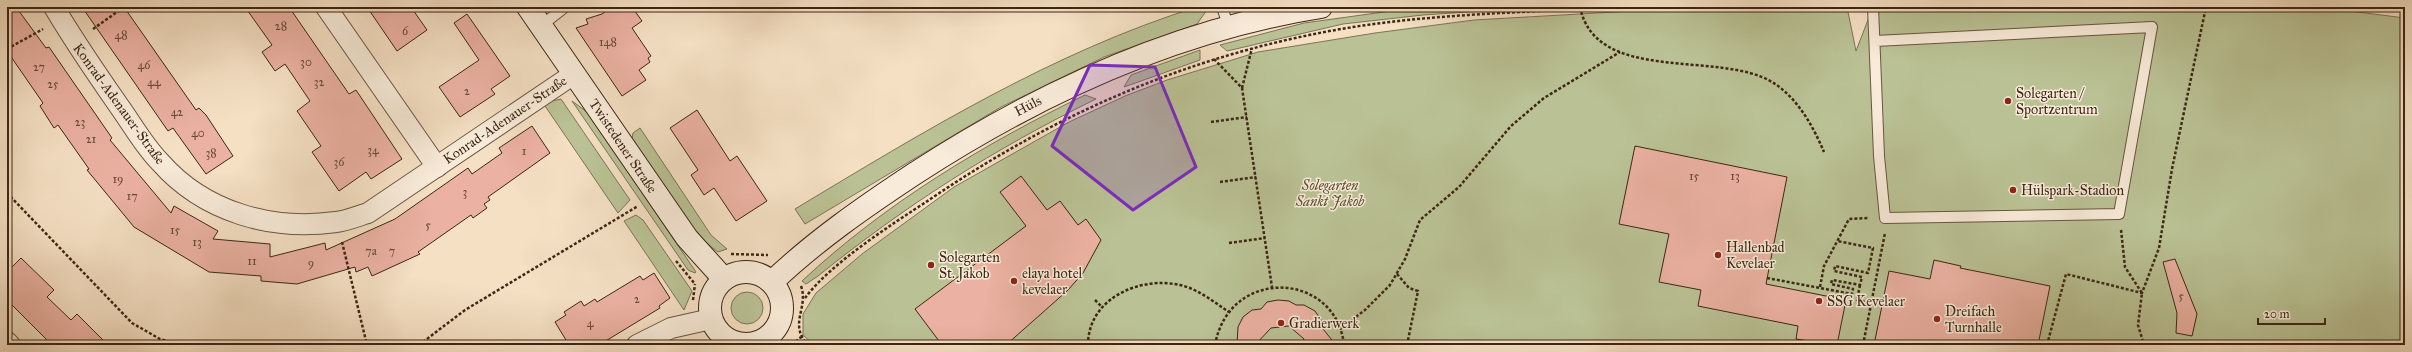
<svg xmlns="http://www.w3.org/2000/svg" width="2412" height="352" font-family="'IM FELL Great Primer',serif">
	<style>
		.green { fill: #bac295; stroke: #7c7455 }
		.building { fill: #ebb1a2; stroke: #3d2615 }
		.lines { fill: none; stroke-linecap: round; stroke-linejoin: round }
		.lane-casing { stroke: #6b5441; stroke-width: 12 }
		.street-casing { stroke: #6b5441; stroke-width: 22 }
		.secondary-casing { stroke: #3d2615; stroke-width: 24 }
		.path { stroke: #3d2615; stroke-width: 2.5; stroke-dasharray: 3 2; stroke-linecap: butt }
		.lane { stroke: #f8ebd9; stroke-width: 10 }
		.street { stroke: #f8ebd9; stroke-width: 20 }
		.secondary { stroke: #f8ebd9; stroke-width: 22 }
		.marked { fill: #7b2cbf; fill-opacity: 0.2; stroke: #7b2cbf; stroke-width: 3; stroke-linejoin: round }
		.poi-dot { fill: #8f2418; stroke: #f8ebd9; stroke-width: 1.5 }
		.labels { text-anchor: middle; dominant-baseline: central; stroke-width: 3; stroke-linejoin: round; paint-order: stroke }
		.number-label { font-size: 12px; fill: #684938 }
		.poi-label { font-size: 14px; fill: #3d2615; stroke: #f8ebd9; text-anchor: start }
		.street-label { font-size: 14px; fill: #3d2615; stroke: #f8ebd9 }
		.park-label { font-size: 14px; font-style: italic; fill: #5c4d35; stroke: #f8ebd9 }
	</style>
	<rect width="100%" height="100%" fill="#f5e0c4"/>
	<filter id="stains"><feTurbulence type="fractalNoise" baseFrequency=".005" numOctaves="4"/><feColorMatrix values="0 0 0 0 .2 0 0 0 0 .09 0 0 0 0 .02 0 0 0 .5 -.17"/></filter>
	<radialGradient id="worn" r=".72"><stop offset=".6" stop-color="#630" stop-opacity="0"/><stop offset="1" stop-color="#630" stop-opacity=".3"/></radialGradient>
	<g class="green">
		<path d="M1197,7H1209L1197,24L1104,57L1001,107L805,224L795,209C923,132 1053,52 1197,7Z"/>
		<path d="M1420,7H1541L1423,15L1343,24L1227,51L1220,45L1304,23Z"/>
		<path d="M1702,7H1847L1856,51L1873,7H2318L2405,18V345H814L803,335V314L816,293L862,254L954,187L1069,122L1125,96L1167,80L1258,52L1375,33L1474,20Z"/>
		<path d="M1200,50V60L1124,87L1131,75Z"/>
		<path d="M1085,95L1096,99C994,149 906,205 818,276L806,284L802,281C884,204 984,144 1085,95Z"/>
		<path d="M561,99L630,200L618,213L543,103Z"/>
		<path d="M572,101L587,112L696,272L695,273L688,270Z"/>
		<path d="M640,128L711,235L727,249L718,252C685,229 655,173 632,139L633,133Z"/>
		<path d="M636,215L643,220L692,291L684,310L624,221Z"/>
		<circle cx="747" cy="308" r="16"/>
	</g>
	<g class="building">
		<path d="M7,7H16L46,48L49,47L112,138L110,140L171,213L174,206L218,231L213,239L270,244V257L325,243L326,250L395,219L468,168L472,174L502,153L499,148L532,126L550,153L488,197L490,200L484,204L487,208L473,218L471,215L418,252L420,254L372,276L368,267L356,272L355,267L297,284L261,281V276L209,272L134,227L87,170L89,169L58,125L54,128L40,106L43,103L7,51Z"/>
		<path d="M82,7H124L196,110L199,108L206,115L233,156L206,174L173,128L168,131Z"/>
		<path d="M245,7H289L349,94L356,90L402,159L371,179L366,172L339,191L312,152L321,146L297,111L310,101L285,64L275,71L262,52L272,45Z"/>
		<path d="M367,7H411L427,30L397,51Z"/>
		<path d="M612,7H632L642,21L632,28L651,56L648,58L650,62L639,70L646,80L622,96L576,28L588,24L586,19L602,14Z"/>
		<path d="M467,14L510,76L491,89L495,94L460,117L439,87L479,60L454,23Z"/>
		<path d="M697,110L730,161L737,156L767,201L736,221L714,188L704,195L691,175L698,170L670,128Z"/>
		<path d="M1635,146L1787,177L1766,284L1846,300L1837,345L1796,339L1798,326L1698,306L1701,290L1659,282L1669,234L1619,224Z"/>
		<path d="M1021,176L1047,210L1060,201L1078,225L1086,219L1101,240L1083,273L1068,290L1006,345H942L915,309L1026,226L1000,192Z"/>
		<path d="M21,258L54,290L47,297L71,320L77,314L108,345H52L7,300V272Z"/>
		<path d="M2175,259L2197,314L2192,336L2176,333L2177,313L2163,262Z"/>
		<path d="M1934,260L1961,266L1960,268L2050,286L2038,345H1874L1889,271L1930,279Z"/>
		<path d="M654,273L670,298L659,306L660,308L599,345H569L555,322L566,315L564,312L581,301L584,306L595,299L597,302L640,276L643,280Z"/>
		<path d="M1278,300L1289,301L1296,305H1304L1315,311L1321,320L1323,329L1336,345H1303L1304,339L1289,326L1271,328L1255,345H1237L1238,327L1243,317L1252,310L1261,309L1267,302Z"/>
	</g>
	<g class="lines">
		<defs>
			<g id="lane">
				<path d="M1222,7L1229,28"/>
				<path d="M1873,7L1879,156L1885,218L2119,214L2152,27L1875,41"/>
				<path d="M541,26L565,7"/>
			</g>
			<g id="street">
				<path d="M54,7C74,41 96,73 119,106C132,124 144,146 160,162C204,212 271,231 336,222C346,221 358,216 368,213L574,74"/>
				<path d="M326,7L437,167"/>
				<path d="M7,342L10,345"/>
				<path d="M637,345L671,328L711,319"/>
			</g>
			<g id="secondary">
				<path d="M528,7L687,238L724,279"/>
				<circle cx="746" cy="308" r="36"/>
				<path d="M772,282C815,241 864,207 914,174C1037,94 1174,30 1321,7"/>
			</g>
		</defs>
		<use href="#lane" class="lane-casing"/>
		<use href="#street" class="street-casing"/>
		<use href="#secondary" class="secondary-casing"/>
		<g class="path">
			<path d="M1580,7C1596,85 1719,50 1772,82C1797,97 1813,126 1824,152"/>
			<path d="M93,29L124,7"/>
			<path d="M7,49L43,29"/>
			<path d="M1214,59L1242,88L1272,287"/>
			<path d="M1242,88L1252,48"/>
			<path d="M1211,122L1247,117"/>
			<path d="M1220,182L1256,177"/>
			<path d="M7,193L132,323L160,339L181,345"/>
			<path d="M2121,230L2125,267L2142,293L2138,325L2144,345"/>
			<path d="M342,242L367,345"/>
			<path d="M1229,243L1265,238"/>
			<path d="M731,254L768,255"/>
			<path d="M676,261L695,284"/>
			<path d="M1397,274L1409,288L1418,291L1407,345"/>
			<path d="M1767,278L1852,294L1853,289L1831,284L1832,280L1860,285L1862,277L1834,271L1835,266L1868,273L1873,248L1837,241"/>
			<path d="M1860,285L1857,300L1871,303"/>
			<path d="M801,286C809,308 788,324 808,345"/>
			<path d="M1820,287L1824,266L1849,219L1869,218"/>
			<path d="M805,298C831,263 891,225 929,200C1055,114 1190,55 1341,29C1428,14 1520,13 1609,7"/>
			<path d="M693,300L695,284"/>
			<path d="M1095,300L1102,307"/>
			<path d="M1340,329L1365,310L1390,285L1405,259L1420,220L1459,187L1511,126L1544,98L1620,52"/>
			<path d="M419,345L465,310L638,206"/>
			<path d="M792,345L801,337"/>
			<path d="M1088,345C1088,298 1140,276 1180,285C1198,289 1214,302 1229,312"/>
			<path d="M1215,345C1229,266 1336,271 1344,345"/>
			<path d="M1863,345L1885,233"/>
			<path d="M2047,345L2066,274L2142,293L2159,248L2172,169L2206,7"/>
		</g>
		<use href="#lane" class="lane"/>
		<use href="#street" class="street"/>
		<use href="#secondary" class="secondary"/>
	</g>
	<path class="marked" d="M1090,65L1155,67L1196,167L1133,210L1052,146Z"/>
	<g class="poi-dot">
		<circle cx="2008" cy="101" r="4"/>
		<circle cx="2013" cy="190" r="4"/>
		<circle cx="1718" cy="255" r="4"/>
		<circle cx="931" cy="265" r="4"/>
		<circle cx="1014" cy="281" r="4"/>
		<circle cx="1819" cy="301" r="4"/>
		<circle cx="1937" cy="319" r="4"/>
		<circle cx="1281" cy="323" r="4"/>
	</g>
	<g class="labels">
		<g class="number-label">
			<text x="281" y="26">28</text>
			<text x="405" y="31">6</text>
			<text x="121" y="35">48</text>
			<text x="608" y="42">148</text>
			<text x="306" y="62">30</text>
			<text x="144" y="65">46</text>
			<text x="39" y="67">27</text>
			<text x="154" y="82">44</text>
			<text x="319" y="82">32</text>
			<text x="53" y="84">25</text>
			<text x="467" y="91">2</text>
			<text x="177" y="112">42</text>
			<text x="80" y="122">23</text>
			<text x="198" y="133">40</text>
			<text x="91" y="139">21</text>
			<text x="373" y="150">34</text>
			<text x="524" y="151">1</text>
			<text x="211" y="153">38</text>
			<text x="339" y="162">36</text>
			<text x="1694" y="176">15</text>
			<text x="1735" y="176">13</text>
			<text x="118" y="179">19</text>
			<text x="465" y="192">3</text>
			<text x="132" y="196">17</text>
			<text x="428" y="225">5</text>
			<text x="175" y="230">15</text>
			<text x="197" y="242">13</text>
			<text x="371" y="251">7a</text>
			<text x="392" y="251">7</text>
			<text x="252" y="261">11</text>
			<text x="311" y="263">9</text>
			<text x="2181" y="296">5</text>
			<text x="637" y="299">2</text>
			<text x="590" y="323">4</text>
		</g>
		<g class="poi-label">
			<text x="2016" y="93">Solegarten /<tspan x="2016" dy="16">Sportzentrum</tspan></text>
			<text x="2021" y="190">Hülspark-Stadion</text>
			<text x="1726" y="247">Hallenbad<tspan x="1726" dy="16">Kevelaer</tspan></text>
			<text x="939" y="257">Solegarten<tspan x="939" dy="16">St. Jakob</tspan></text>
			<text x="1022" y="273">elaya hotel<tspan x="1022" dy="16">kevelaer</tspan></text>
			<text x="1827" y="301">SSG Kevelaer</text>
			<text x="1945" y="311">Dreifach<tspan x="1945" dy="16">Turnhalle</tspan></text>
			<text x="1289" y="323">Gradierwerk</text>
		</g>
		<g class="street-label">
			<text transform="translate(119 104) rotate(54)">Konrad-Adenauer-Straße</text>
			<text transform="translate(1028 106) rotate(-27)">Hüls</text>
			<text transform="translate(505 120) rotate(-34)">Konrad-Adenauer-Straße</text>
			<text transform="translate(623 146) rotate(56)">Twistedener Straße</text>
		</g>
		<g class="park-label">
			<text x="1330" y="185">Solegarten<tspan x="1330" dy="16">Sankt Jakob</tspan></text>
		</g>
	</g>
	<rect width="2412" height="352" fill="none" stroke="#f5e0c4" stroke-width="24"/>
	<rect x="8" y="8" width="2396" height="336" fill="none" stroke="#3d2615" stroke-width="2"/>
	<rect x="12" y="12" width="2388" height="328" fill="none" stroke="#3d2615"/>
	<path d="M2258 318v6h67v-6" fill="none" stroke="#3d2615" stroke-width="2"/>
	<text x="2264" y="318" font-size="12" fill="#3d2615" stroke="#f8ebd9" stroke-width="3" paint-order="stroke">20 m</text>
	<rect width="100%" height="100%" filter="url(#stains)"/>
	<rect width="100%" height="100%" fill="url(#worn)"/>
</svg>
